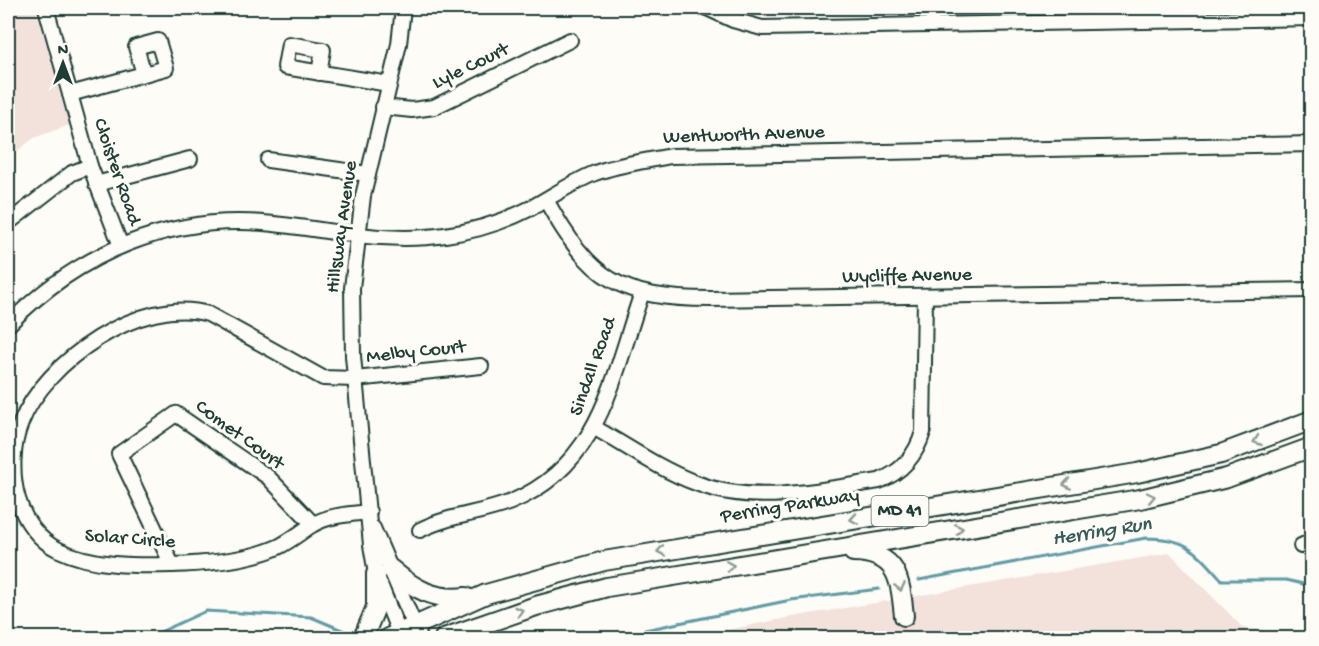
<svg xmlns="http://www.w3.org/2000/svg" width="1319" height="646" font-family="'Gochi Hand',sans-serif">
	<style>
		.built { fill: #f3e1db }
		.lines { fill: none; stroke-linecap: round; stroke-linejoin: round }
		.stream { stroke: #629ba4; stroke-width: 3 }
		.minor-casing { stroke: #1f3d34; stroke-width: 18 }
		.major-casing { stroke: #1f3d34; stroke-width: 22 }
		.minor { stroke: #fdfcf7; stroke-width: 14 }
		.major { stroke: #fdfcf7; stroke-width: 18 }
		.oneway { stroke: #8e9c96 }
		.labels { text-anchor: middle; dominant-baseline: central; stroke-width: 6; stroke-linejoin: round; paint-order: stroke }
		.shield { fill: #fdfcf7; stroke: #62766e; stroke-width: 1.5 }
		.shield-label { font-size: 18px; font-weight: bold; fill: #1f3d34 }
		.street-label { font-size: 20px; fill: #1f3d34; stroke: #fdfcf7 }
		.water-label { font-size: 21px; font-style: italic; fill: #355c59; stroke: #fdfcf7 }
	</style>
	<rect width="100%" height="100%" fill="#fdfcf7"/>
	<filter id="ink" filterUnits="userSpaceOnUse"><feTurbulence type="fractalNoise" baseFrequency=".0167" numOctaves="2"/><feDisplacementMap in="SourceGraphic" scale="12" xChannelSelector="R" yChannelSelector="G"/><feConvolveMatrix kernelMatrix="1 2 1 2 8 2 1 2 1" color-interpolation-filters="sRGB"/></filter>
	<g filter="url(#ink)">
		<g class="built">
			<path d="M8,8H36L69,125L34,138L8,158Z"/>
			<path d="M1170,553L1243,628L1312,634L1311,638H689L786,618Z"/>
		</g>
		<g class="lines">
			<g class="stream">
				<path d="M919,580L1146,538C1188,538 1196,551 1222,580H1286L1312,586"/>
				<path d="M147,638L206,611L311,617L356,636"/>
				<path d="M606,638L791,600L879,589"/>
			</g>
			<defs>
				<g id="minor">
					<path d="M46,8L90,166L121,246"/>
					<path d="M707,8L733,20L762,28L1312,18"/>
					<path d="M319,73L323,50L289,44L285,67L389,84"/>
					<path d="M70,94L166,68L158,41L136,47L144,74"/>
					<path d="M383,107L412,110L434,107L570,40"/>
					<path d="M268,160L368,174"/>
					<path d="M96,184L190,159"/>
					<path d="M546,200C590,279 619,299 711,299L1312,290"/>
					<path d="M8,223L72,173L90,166"/>
					<path d="M8,325C77,253 173,212 274,224C331,230 387,244 445,235C475,231 504,222 531,208C553,196 573,182 595,173C618,164 647,161 671,156L1312,144"/>
					<path d="M595,428C628,447 661,470 696,483C754,506 819,490 879,481C902,472 916,456 923,432L925,296"/>
					<path d="M369,512C351,514 329,515 312,525C301,532 290,541 278,547C249,560 202,564 171,565C135,566 92,566 59,550C39,541 24,520 18,499C11,475 12,445 21,423C44,362 142,294 208,314L323,378L355,379L481,366"/>
					<path d="M373,528L420,638"/>
					<path d="M420,530C449,515 481,514 511,502C602,464 613,375 642,293"/>
					<path d="M1301,546L1312,541"/>
					<path d="M172,565L119,454L176,414L268,477L313,524"/>
					<path d="M401,638L376,574L371,545L353,356L352,288L363,196L399,44L403,8"/>
				</g>
				<g id="major">
					<path d="M853,552C898,553 900,578 904,616"/>
					<path d="M391,569C414,589 435,601 466,597"/>
					<path d="M363,638L376,607V574"/>
					<path d="M388,638L486,594L604,561L1137,473L1221,454L1312,420"/>
					<path d="M444,638L536,606L607,587L1140,499L1227,478L1312,447"/>
				</g>
			</defs>
			<use href="#minor" class="minor-casing"/>
			<use href="#major" class="major-casing"/>
			<use href="#minor" class="minor"/>
			<use href="#major" class="major"/>
		</g>
		<defs><path id="oneway-chevron" d="M-2-3.5L2.5 0L-2 3.5" fill="none" stroke-width="1.6" stroke-linecap="round" stroke-linejoin="round" transform="scale(1.5)"/></defs>
		<g class="oneway">
			<use href="#oneway-chevron" transform="translate(1257 441) rotate(161)"/>
			<use href="#oneway-chevron" transform="translate(1067 484) rotate(171)"/>
			<use href="#oneway-chevron" transform="translate(1151 497) rotate(-12)"/>
			<use href="#oneway-chevron" transform="translate(854 519) rotate(171)"/>
			<use href="#oneway-chevron" transform="translate(959 529) rotate(-9)"/>
			<use href="#oneway-chevron" transform="translate(661 551) rotate(170)"/>
			<use href="#oneway-chevron" transform="translate(730 566) rotate(-9)"/>
			<use href="#oneway-chevron" transform="translate(900 587) rotate(78)"/>
			<use href="#oneway-chevron" transform="translate(519 611) rotate(-18)"/>
		</g>
	</g>
	<g class="labels">
		<rect class="shield" x="871.5" y="496" width="57" height="30" rx="4.5"/>
		<g class="shield-label">
			<text x="900" y="511">MD 41</text>
		</g>
		<g class="street-label">
			<text transform="translate(471 67) rotate(-26)">Lyle Court</text>
			<text transform="translate(744 136) rotate(-2)">Wentworth Avenue</text>
			<text transform="translate(116 172) rotate(71)">Cloister Road</text>
			<text transform="translate(343 227) rotate(-82)">Hillsway Avenue</text>
			<text transform="translate(907 277) rotate(-1)">Wycliffe Avenue</text>
			<text transform="translate(416 353) rotate(-6)">Melby Court</text>
			<text transform="translate(594 367) rotate(-70)">Sindall Road</text>
			<text transform="translate(239 436) rotate(36)">Comet Court</text>
			<text transform="translate(790 507) rotate(-9)">Perring Parkway</text>
			<text transform="translate(130 540) rotate(4)">Solar Circle</text>
		</g>
		<g class="water-label">
			<text transform="translate(1102 533) rotate(-9)">Herring Run</text>
		</g>
	</g>
	<rect width="1319" height="646" fill="none" stroke="#fdfcf7" stroke-width="30"/>
	<rect x="15" y="15" width="1289" height="616" fill="none" stroke="#1f3d34" stroke-width="2" filter="url(#ink)"/>
	<g transform="translate(63 63)" stroke="#fdfcf7" stroke-width="4.5" paint-order="stroke">
	<path d="M0-4.5L10 22L0 15L-10 22Z" fill="#1f3d34"/>
	<text y="-9" font-size="16" font-weight="bold" text-anchor="middle" fill="#1f3d34">N</text>
	</g>
</svg>
